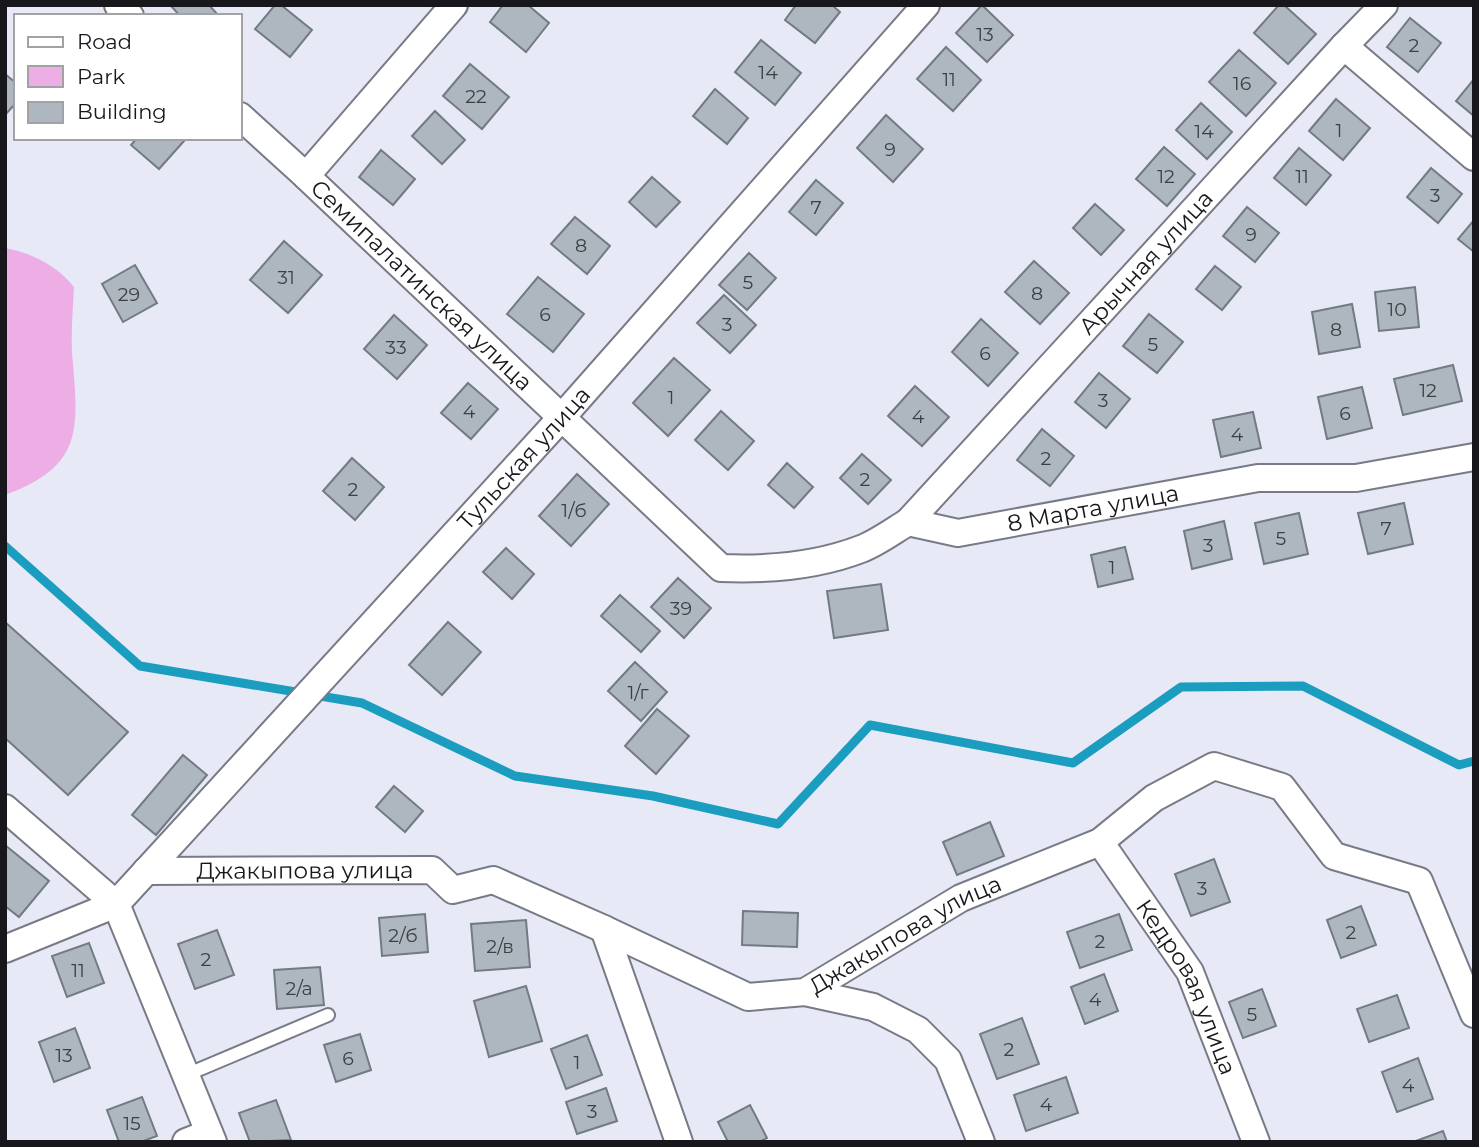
<svg xmlns="http://www.w3.org/2000/svg" width="1479" height="1147" font-family="Montserrat,sans-serif">
	<style>
		.green { fill: #ecaee4 }
		.lines { fill: none; stroke-linecap: round; stroke-linejoin: round }
		.stream { stroke: #1b9dbf; stroke-width: 9 }
		.building { fill: #aeb7c0; stroke: #727b83; stroke-width: 2 }
		.lane-casing { stroke: #787b86; stroke-width: 16 }
		.street-casing { stroke: #787b86; stroke-width: 30 }
		.lane { stroke: #fff; stroke-width: 12 }
		.street { stroke: #fff; stroke-width: 26 }
		.labels { text-anchor: middle; dominant-baseline: central; stroke-width: 5; stroke-linejoin: round; paint-order: stroke }
		.number-label { font-size: 19px; fill: #3d3f45 }
		.street-label { font-size: 23px; fill: #17171c; stroke: #fff }
	</style>
	<rect width="100%" height="100%" fill="#e7eaf6"/>
	<path class="green" d="M5,248C32,253 56,265 74,287C73,308 71,330 72,352C78,427 86,465 5,495Z"/>
	<g class="lines">
		<path class="stream" d="M5,546L140,666L362,703L515,776L653,796L778,824L870,725L1073,763L1181,687L1303,686L1459,765L1474,761"/>
	</g>
	<g class="building">
		<path d="M174,5H209L219,16H180L172,7Z"/>
		<path d="M275,5H281L312,30L290,57L255,29Z"/>
		<path d="M503,5H528L549,23L526,52L490,22Z"/>
		<path d="M796,5H832L840,12L815,43L785,20Z"/>
		<path d="M982,5L1013,35L987,62L956,33Z"/>
		<path d="M1279,5H1284L1316,34L1288,64L1254,33Z"/>
		<path d="M1410,18L1441,43L1418,72L1387,47Z"/>
		<path d="M761,40L801,73L775,105L735,72Z"/>
		<path d="M946,47L981,80L953,111L917,79Z"/>
		<path d="M1239,50L1276,83L1246,116L1209,82Z"/>
		<path d="M470,64L509,97L482,129L443,96Z"/>
		<path d="M5,74L16,83V103L5,115Z"/>
		<path d="M1474,79V116L1456,101Z"/>
		<path d="M715,89L748,118L727,144L693,116Z"/>
		<path d="M1336,99L1370,128L1343,160L1309,131Z"/>
		<path d="M1201,103L1232,132L1207,159L1176,130Z"/>
		<path d="M435,111L465,140L442,164L412,136Z"/>
		<path d="M886,115L923,149L893,182L857,148Z"/>
		<path d="M137,138H181L184,141L159,169L131,145Z"/>
		<path d="M1164,147L1195,174L1167,206L1136,179Z"/>
		<path d="M1299,148L1331,175L1306,205L1274,178Z"/>
		<path d="M381,150L415,179L393,205L359,177Z"/>
		<path d="M1431,168L1462,194L1438,223L1407,197Z"/>
		<path d="M652,177L680,202L656,227L629,202Z"/>
		<path d="M816,180L843,203L816,235L789,212Z"/>
		<path d="M1095,204L1124,230L1101,255L1073,228Z"/>
		<path d="M1247,207L1279,233L1255,262L1223,236Z"/>
		<path d="M575,217L610,246L587,274L551,244Z"/>
		<path d="M1474,220V252L1458,239Z"/>
		<path d="M284,241L322,275L288,313L250,280Z"/>
		<path d="M749,253L776,278L747,310L719,285Z"/>
		<path d="M1034,261L1069,293L1040,324L1005,292Z"/>
		<path d="M135,265L157,303L123,322L102,284Z"/>
		<path d="M1215,266L1241,287L1222,310L1196,289Z"/>
		<path d="M538,277L584,314L553,352L507,314Z"/>
		<path d="M1415,287L1419,327L1379,331L1375,292Z"/>
		<path d="M724,295L756,325L730,353L697,323Z"/>
		<path d="M1352,304L1360,347L1319,354L1312,312Z"/>
		<path d="M1149,314L1183,342L1157,373L1123,346Z"/>
		<path d="M394,315L427,345L397,379L364,349Z"/>
		<path d="M981,319L1018,353L988,386L952,352Z"/>
		<path d="M674,358L710,390L668,436L633,403Z"/>
		<path d="M1453,365L1462,401L1403,415L1394,379Z"/>
		<path d="M1099,373L1130,399L1106,428L1075,402Z"/>
		<path d="M468,383L498,409L471,439L441,413Z"/>
		<path d="M915,386L949,417L922,446L888,416Z"/>
		<path d="M1362,387L1372,428L1327,439L1318,397Z"/>
		<path d="M721,411L754,441L728,470L695,440Z"/>
		<path d="M1253,412L1261,448L1221,457L1213,420Z"/>
		<path d="M1042,429L1074,456L1050,486L1017,460Z"/>
		<path d="M862,454L891,480L868,504L840,478Z"/>
		<path d="M352,458L384,487L355,520L323,491Z"/>
		<path d="M787,463L813,487L794,508L768,485Z"/>
		<path d="M577,474L609,504L571,546L539,516Z"/>
		<path d="M1404,503L1413,544L1368,554L1358,513Z"/>
		<path d="M1299,513L1308,554L1264,564L1255,523Z"/>
		<path d="M1224,521L1232,559L1192,569L1184,531Z"/>
		<path d="M1125,547L1133,579L1098,587L1091,555Z"/>
		<path d="M506,548L534,574L512,599L483,572Z"/>
		<path d="M678,578L711,608L684,638L651,607Z"/>
		<path d="M881,584L888,630L834,638L827,591Z"/>
		<path d="M620,595L660,631L641,652L601,616Z"/>
		<path d="M5,622L128,732L68,795L5,738Z"/>
		<path d="M448,622L481,652L442,695L409,665Z"/>
		<path d="M635,662L667,692L641,721L608,691Z"/>
		<path d="M657,709L689,736L656,774L625,746Z"/>
		<path d="M183,755L207,775L156,835L132,815Z"/>
		<path d="M394,786L423,811L405,832L376,807Z"/>
		<path d="M990,822L1004,856L957,875L943,842Z"/>
		<path d="M5,845L49,881L19,917L5,906Z"/>
		<path d="M1214,859L1230,902L1191,916L1175,874Z"/>
		<path d="M1361,906L1376,945L1341,958L1327,920Z"/>
		<path d="M743,911L798,913L797,947L742,945Z"/>
		<path d="M425,914L428,952L382,956L379,918Z"/>
		<path d="M1119,914L1132,950L1080,968L1067,932Z"/>
		<path d="M526,920L530,967L475,971L471,924Z"/>
		<path d="M217,930L234,975L195,989L178,944Z"/>
		<path d="M89,943L104,983L67,997L52,956Z"/>
		<path d="M320,967L324,1005L277,1009L274,970Z"/>
		<path d="M1104,974L1118,1011L1085,1024L1071,987Z"/>
		<path d="M526,986L542,1041L489,1057L474,1001Z"/>
		<path d="M1262,989L1276,1026L1243,1038L1229,1002Z"/>
		<path d="M1397,995L1409,1028L1369,1042L1357,1009Z"/>
		<path d="M1022,1018L1039,1064L997,1079L980,1034Z"/>
		<path d="M75,1028L90,1068L54,1082L39,1042Z"/>
		<path d="M360,1034L371,1070L336,1082L324,1045Z"/>
		<path d="M587,1035L602,1075L566,1089L551,1049Z"/>
		<path d="M1418,1058L1433,1099L1397,1112L1382,1072Z"/>
		<path d="M1066,1077L1078,1113L1026,1131L1014,1095Z"/>
		<path d="M606,1088L617,1121L577,1134L566,1102Z"/>
		<path d="M142,1097L157,1136L141,1142H119L107,1110Z"/>
		<path d="M276,1100L291,1140L250,1142L239,1113Z"/>
		<path d="M750,1105L767,1138L759,1142H728L718,1122Z"/>
		<path d="M1443,1131L1447,1142H1413Z"/>
	</g>
	<g class="lines">
		<defs>
			<path id="lane" d="M186,1075L328,1015"/>
			<g id="street">
				<path d="M118,5L130,16"/>
				<path d="M1344,46L1474,157"/>
				<path d="M240,116L306,176L454,5"/>
				<path id="s1" d="M306,176L721,568C768,570 817,566 861,549C877,543 893,531 908,522L958,533L1258,478H1356L1474,457"/>
				<path id="s2" d="M908,522L1344,46L1384,5"/>
				<path d="M5,808L116,904L213,1142"/>
				<path id="s3" d="M1100,842L1190,972L1256,1142"/>
				<path id="s4" d="M146,871L432,870L453,890L493,880L604,929L748,997L805,992L961,898L1100,842L1154,798L1214,766L1282,787L1334,856L1419,881L1474,1014"/>
				<path d="M604,929L679,1142"/>
				<path id="s5" d="M5,949L116,904L562,417L926,5"/>
				<path d="M805,992L873,1007L918,1030L948,1060L981,1142"/>
				<path d="M186,1142L209,1133"/>
			</g>
		</defs>
		<use href="#lane" class="lane-casing"/>
		<use href="#street" class="street-casing"/>
		<use href="#lane" class="lane"/>
		<use href="#street" class="street"/>
	</g>
	<g class="labels">
		<g class="number-label">
			<text x="985" y="34">13</text>
			<text x="1414" y="45">2</text>
			<text x="768" y="72">14</text>
			<text x="949" y="79">11</text>
			<text x="1242" y="83">16</text>
			<text x="476" y="96">22</text>
			<text x="1339" y="130">1</text>
			<text x="1204" y="131">14</text>
			<text x="890" y="149">9</text>
			<text x="1166" y="176">12</text>
			<text x="1302" y="176">11</text>
			<text x="1435" y="195">3</text>
			<text x="816" y="207">7</text>
			<text x="1251" y="234">9</text>
			<text x="581" y="245">8</text>
			<text x="286" y="277">31</text>
			<text x="748" y="282">5</text>
			<text x="1037" y="293">8</text>
			<text x="129" y="294">29</text>
			<text x="1397" y="309">10</text>
			<text x="545" y="314">6</text>
			<text x="727" y="324">3</text>
			<text x="1336" y="329">8</text>
			<text x="1153" y="344">5</text>
			<text x="396" y="347">33</text>
			<text x="985" y="353">6</text>
			<text x="1428" y="390">12</text>
			<text x="671" y="397">1</text>
			<text x="1103" y="400">3</text>
			<text x="469" y="411">4</text>
			<text x="1345" y="413">6</text>
			<text x="918" y="416">4</text>
			<text x="1237" y="434">4</text>
			<text x="1046" y="458">2</text>
			<text x="865" y="479">2</text>
			<text x="353" y="489">2</text>
			<text x="574" y="510">1/б</text>
			<text x="1386" y="528">7</text>
			<text x="1281" y="538">5</text>
			<text x="1208" y="545">3</text>
			<text x="1112" y="567">1</text>
			<text x="681" y="608">39</text>
			<text x="638" y="692">1/г</text>
			<text x="1202" y="888">3</text>
			<text x="1351" y="932">2</text>
			<text x="403" y="935">2/б</text>
			<text x="1100" y="941">2</text>
			<text x="500" y="946">2/в</text>
			<text x="206" y="959">2</text>
			<text x="78" y="970">11</text>
			<text x="299" y="988">2/а</text>
			<text x="1095" y="999">4</text>
			<text x="1252" y="1014">5</text>
			<text x="1009" y="1049">2</text>
			<text x="64" y="1055">13</text>
			<text x="348" y="1058">6</text>
			<text x="577" y="1062">1</text>
			<text x="1408" y="1085">4</text>
			<text x="1046" y="1104">4</text>
			<text x="592" y="1111">3</text>
			<text x="132" y="1123">15</text>
		</g>
		<g class="street-label">
			<text stroke="none"><textPath href="#s2" startOffset="352">Арычная улица</textPath></text>
			<text stroke="none"><textPath href="#s1" startOffset="159">Семипалатинская улица</textPath></text>
			<text stroke="none"><textPath href="#s5" startOffset="724">Тульская улица</textPath></text>
			<text stroke="none"><textPath href="#s1" startOffset="956">8 Марта улица</textPath></text>
			<text stroke="none"><textPath href="#s4" startOffset="159">Джакыпова улица</textPath></text>
			<text stroke="none"><textPath href="#s4" startOffset="810">Джакыпова улица</textPath></text>
			<text stroke="none"><textPath href="#s3" startOffset="170">Кедровая улица</textPath></text>
		</g>
	</g>
	<rect width="1479" height="1147" fill="none" stroke="#17171c" stroke-width="14"/>
	<rect x="14" y="14" width="228" height="126" fill="#ffffff" stroke="#a2a2a4" stroke-width="2"/>
	<rect x="28" y="37" width="35" height="10" fill="#ffffff" stroke="#a2a2a4" stroke-width="2"/>
	<text x="77" y="49" font-size="21" fill="#17171c">Road</text>
	<rect x="28" y="66" width="35" height="21" fill="#ecaee4" stroke="#a2a2a4" stroke-width="2"/>
	<text x="77" y="84" font-size="21" fill="#17171c">Park</text>
	<rect x="28" y="102" width="35" height="21" fill="#aeb7c0" stroke="#a2a2a4" stroke-width="2"/>
	<text x="77" y="119" font-size="21" fill="#17171c">Building</text>
</svg>
